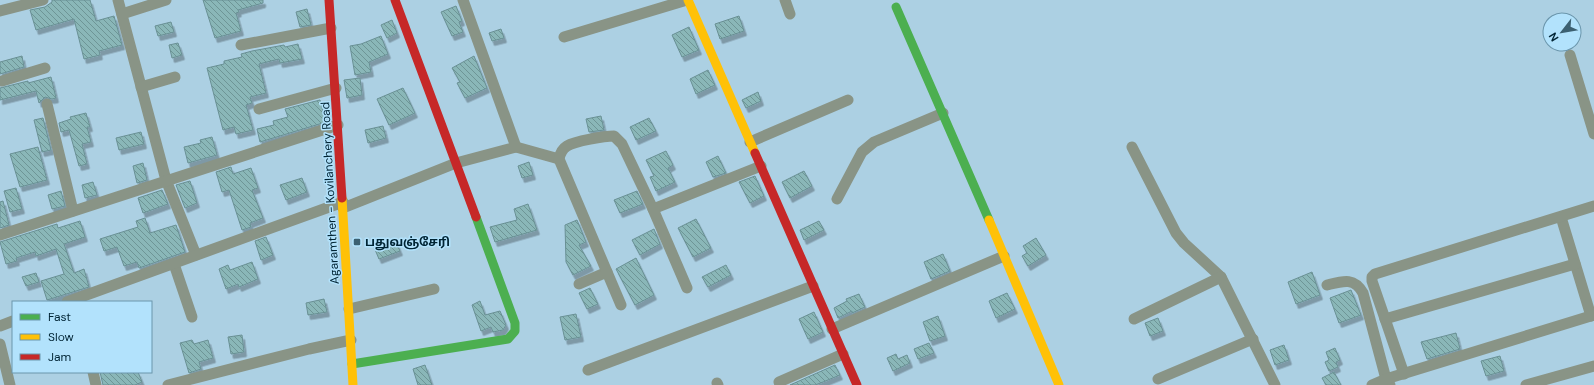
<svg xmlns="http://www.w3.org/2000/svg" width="1594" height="385" font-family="'DM Sans','Noto Sans Tamil',sans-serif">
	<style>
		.building { fill: url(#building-back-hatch); stroke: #699094; filter: url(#shadow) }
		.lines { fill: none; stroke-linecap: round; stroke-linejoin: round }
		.street { stroke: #899486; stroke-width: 11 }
		.fast { stroke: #4caf50; stroke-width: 9 }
		.slow { stroke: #ffc107; stroke-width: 9 }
		.jam { stroke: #c62828; stroke-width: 9 }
		.poi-dot { fill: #3c6071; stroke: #b2e2fc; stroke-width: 1.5 }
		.labels { text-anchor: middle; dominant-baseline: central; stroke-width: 3; stroke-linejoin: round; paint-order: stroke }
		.street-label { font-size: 12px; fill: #002434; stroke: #b2e2fc }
		.poi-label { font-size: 12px; font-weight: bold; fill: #002434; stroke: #b2e2fc; text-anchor: start }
	</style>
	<defs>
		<pattern id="building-back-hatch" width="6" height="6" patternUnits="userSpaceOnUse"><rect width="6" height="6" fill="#8ab7b8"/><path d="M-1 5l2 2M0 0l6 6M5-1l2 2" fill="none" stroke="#6e9596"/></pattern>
		<filter id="shadow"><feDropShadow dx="2.5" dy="4.5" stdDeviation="0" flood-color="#0004"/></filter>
	</defs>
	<rect width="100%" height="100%" fill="#acd0e3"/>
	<g class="building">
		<path d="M52,0H90L96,21L114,16L122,45L99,51L100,55L84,59L74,19L36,30L30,10L45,7L52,2Z"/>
		<path d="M203,0H263V3L238,10L239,12L236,13L241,31L215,38Z"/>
		<path d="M456,6L462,21L459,22L463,32L452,36L441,12Z"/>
		<path d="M307,9L311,25L300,27L296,12Z"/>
		<path d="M739,16L744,31L720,39L715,24Z"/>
		<path d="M392,20L397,33L387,38L381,25Z"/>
		<path d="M171,22L174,32L158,36L155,26Z"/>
		<path d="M689,27L699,50L682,57L672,35Z"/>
		<path d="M501,29L504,38L492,41L489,33Z"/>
		<path d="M381,36L388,54L369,62L371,72L355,75L350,46L361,44Z"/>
		<path d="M178,43L182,55L172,58L169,45Z"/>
		<path d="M298,44L302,59L280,63L279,59L259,64L266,93L250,97L252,103L246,105L253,130L236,134L234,127L223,130L207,68L224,64V61L242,57L241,54L252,51L284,45L285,47Z"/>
		<path d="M22,56L24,67L0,74V62Z"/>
		<path d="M474,56L487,88L465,98L457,83L460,82L452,68Z"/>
		<path d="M708,70L715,85L696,94L690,79Z"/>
		<path d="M51,77L56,98L52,99L45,97L39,103L36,91L0,100V88L28,81V83Z"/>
		<path d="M360,78L362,95L347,98L344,80Z"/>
		<path d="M403,88L415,113L389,125L377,99Z"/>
		<path d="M758,92L761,101L746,108L742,100Z"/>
		<path d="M320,100L326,122L260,142L257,129L274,125L273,121L288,117L285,109Z"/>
		<path d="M86,113L90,127H87L91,142L82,144L87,164L79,166L69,130L61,132L59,123L71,119L70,117Z"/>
		<path d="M601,116L604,130L589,132L586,119Z"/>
		<path d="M43,118L51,150L42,152L34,120Z"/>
		<path d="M649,118L656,131L636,140L630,127Z"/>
		<path d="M383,126L386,138L368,143L365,130Z"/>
		<path d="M141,132L144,144L119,150L116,138Z"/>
		<path d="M212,137L217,155L188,163L184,147L201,143L200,140Z"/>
		<path d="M38,147L47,180L20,187L10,154Z"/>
		<path d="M666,151L673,165L668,168L675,182L656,191L650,177L654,176L646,160Z"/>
		<path d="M718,156L726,173L713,177L706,162Z"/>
		<path d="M529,162L533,175L522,178L518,166Z"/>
		<path d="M143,163L147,180L137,183L133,166Z"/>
		<path d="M231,167L233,174L251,168L258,188L252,190L263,218L250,223L251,227L242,230L229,190L222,192L216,172Z"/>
		<path d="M804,171L812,186L790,198L782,182Z"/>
		<path d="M755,176L764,196L750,203L739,182Z"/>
		<path d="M302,178L307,192L286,200L280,185Z"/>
		<path d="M190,181L197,203L185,208L176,185Z"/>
		<path d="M93,182L97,195L85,198L82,185Z"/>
		<path d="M16,188L22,209L10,212L4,191Z"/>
		<path d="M162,190L168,204L143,213L138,198Z"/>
		<path d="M61,191L65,206L52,209L48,195Z"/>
		<path d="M637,191L643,204L620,213L614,200Z"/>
		<path d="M3,201L9,225L0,228V202Z"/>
		<path d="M528,204L537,230L495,242L490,227L517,220L514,209Z"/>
		<path d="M145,218L150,233L176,225L185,252L139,268L137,262L124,266L117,247L104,251L100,239L138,227L136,221Z"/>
		<path d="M696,219L711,248L693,257L678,228Z"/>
		<path d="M577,220L586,242L579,245L591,266L573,275L566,262L565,225Z"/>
		<path d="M80,221L85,237L64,244L74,273L84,269L89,287L47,300L41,281L64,274L56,249L36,256L35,252L16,258L17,261L6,264L0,242L57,224L58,228Z"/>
		<path d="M819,221L824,230L804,240L800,230Z"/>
		<path d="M654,229L660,244L640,255L632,240Z"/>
		<path d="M266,237L273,255L261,260L255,241Z"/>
		<path d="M1036,238L1046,255L1028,266L1022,256L1027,253L1023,246Z"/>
		<path d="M395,239L400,251L379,259L374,247Z"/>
		<path d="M943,254L950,271L931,279L924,262Z"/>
		<path d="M636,258L654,295L635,305L616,269Z"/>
		<path d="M252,262L258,279L239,287L238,284L226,289L219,269L228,265L230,270Z"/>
		<path d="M726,265L731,275L708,287L702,277Z"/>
		<path d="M1312,272L1320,295L1296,304L1288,282Z"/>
		<path d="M36,273L39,282L26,286L22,277Z"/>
		<path d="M590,288L598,304L587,309L579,293Z"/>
		<path d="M1351,290L1361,315L1339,323L1330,298Z"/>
		<path d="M1007,293L1015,309L996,318L989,301Z"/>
		<path d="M859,294L865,307L852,313V311L838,318L834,308L847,301L846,299Z"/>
		<path d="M324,299L327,312L308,315L306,303Z"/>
		<path d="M480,301L485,315L500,311L506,325L503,330L493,332L491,327L481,331L472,305Z"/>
		<path d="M814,312L823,332L808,339L799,319Z"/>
		<path d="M576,314L581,337L565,340L560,317Z"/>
		<path d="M938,316L945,336L930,341L923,322Z"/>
		<path d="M1158,318L1163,331L1150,336L1145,323Z"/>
		<path d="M1456,333L1460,349L1427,359L1421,342Z"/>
		<path d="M242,335L244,352L231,354L228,337Z"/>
		<path d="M192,340L194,344L208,340L213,358L199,362L201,369L189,373L180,343Z"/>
		<path d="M929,343L934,353L918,359L914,349Z"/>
		<path d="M1284,345L1289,360L1275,365L1270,350Z"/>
		<path d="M1335,348L1340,360L1336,362L1338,367L1329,371L1325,362L1329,360L1326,352Z"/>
		<path d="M896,354L898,359L907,355L910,363L893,371L887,358Z"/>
		<path d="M1500,356L1504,371L1486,376L1481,361Z"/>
		<path d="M425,365L432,385H418L413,369Z"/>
		<path d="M835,365L840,375L823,382L815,385H790Z"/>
		<path d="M100,372H138L142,382L135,385H103Z"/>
		<path d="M1334,372L1341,385H1326L1322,378Z"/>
	</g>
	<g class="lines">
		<g class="street">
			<path d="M118,0L166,180L196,255"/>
			<path d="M785,0L790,14"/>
			<path d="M0,11L43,0"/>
			<path d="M122,14L166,0"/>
			<path d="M564,37L687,0"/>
			<path d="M241,45L331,28"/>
			<path d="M1570,55L1594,134"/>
			<path d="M2,81L45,68"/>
			<path d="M141,87L175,77"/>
			<path d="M47,104L73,211"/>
			<path d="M259,109L336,88"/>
			<path d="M750,142L848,100"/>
			<path d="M516,147L559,159"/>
			<path d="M1132,147L1176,233L1184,243L1221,277L1275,385"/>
			<path d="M837,199L862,152L874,142L943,113"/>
			<path d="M343,208L456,163L516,147L463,0"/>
			<path d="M653,209L761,166"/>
			<path d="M1561,217L1591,316"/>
			<path d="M0,235L338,125"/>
			<path d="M174,264L192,317"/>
			<path d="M579,284L607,272"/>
			<path d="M1327,285C1343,281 1354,277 1363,293L1386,379L1390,385"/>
			<path d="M67,302L343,202"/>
			<path d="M621,305L559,159C560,154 562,149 567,146C575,141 605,136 614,136L622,144L653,209L687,288"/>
			<path d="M349,309L434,289"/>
			<path d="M1134,319L1221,277"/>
			<path d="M1385,319L1575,264"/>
			<path d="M0,326L13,321"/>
			<path d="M832,329L1004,256"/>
			<path d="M0,344L10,385"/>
			<path d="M588,370L813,286"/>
			<path d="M93,372L96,385"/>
			<path d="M1404,374L1372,281V277L1375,274L1594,206"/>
			<path d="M1158,379L1253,339"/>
			<path d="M779,382L843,354"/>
			<path d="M717,383L718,385"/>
			<path d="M168,385L309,349L351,340"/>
			<path d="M1372,385L1386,379L1594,315"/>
			<path d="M1526,385L1594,366"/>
		</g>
		<g class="fast">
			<path d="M896,7L989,220"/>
			<path d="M352,364L508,339L515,331V323L476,217"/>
		</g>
		<g class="slow">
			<path d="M688,0L755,153"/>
			<path d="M342,198L353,385"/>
			<path d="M989,220L1059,385"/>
		</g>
		<g class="jam">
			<path d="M329,0L342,198"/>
			<path d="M395,0L476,217"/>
			<path d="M755,153L857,385"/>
		</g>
	</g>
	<rect class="poi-dot" x="353" y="238" width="8" height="8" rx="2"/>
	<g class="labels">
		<g class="street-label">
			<text transform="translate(330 193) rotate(-93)">Agaramthen - Kovilanchery Road</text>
		</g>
		<g class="poi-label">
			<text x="365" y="242">பதுவஞ்சேரி</text>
		</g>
	</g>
	<rect x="12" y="301" width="140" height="72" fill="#b2e2fc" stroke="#6b96ac"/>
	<rect x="20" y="314" width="20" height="6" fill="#4caf50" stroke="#6b96ac"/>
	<text x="48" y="321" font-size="12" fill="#002434">Fast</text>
	<rect x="20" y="334" width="20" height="6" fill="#ffc107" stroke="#6b96ac"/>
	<text x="48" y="341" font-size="12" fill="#002434">Slow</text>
	<rect x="20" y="354" width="20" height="6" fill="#c62828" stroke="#6b96ac"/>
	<text x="48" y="361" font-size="12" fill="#002434">Jam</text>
	<g transform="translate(1562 32) rotate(239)"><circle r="19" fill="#b2e2fc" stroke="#6b96ac"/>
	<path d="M0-3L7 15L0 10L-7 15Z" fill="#3c6071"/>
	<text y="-6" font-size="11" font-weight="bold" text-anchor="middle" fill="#002434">N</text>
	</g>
</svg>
